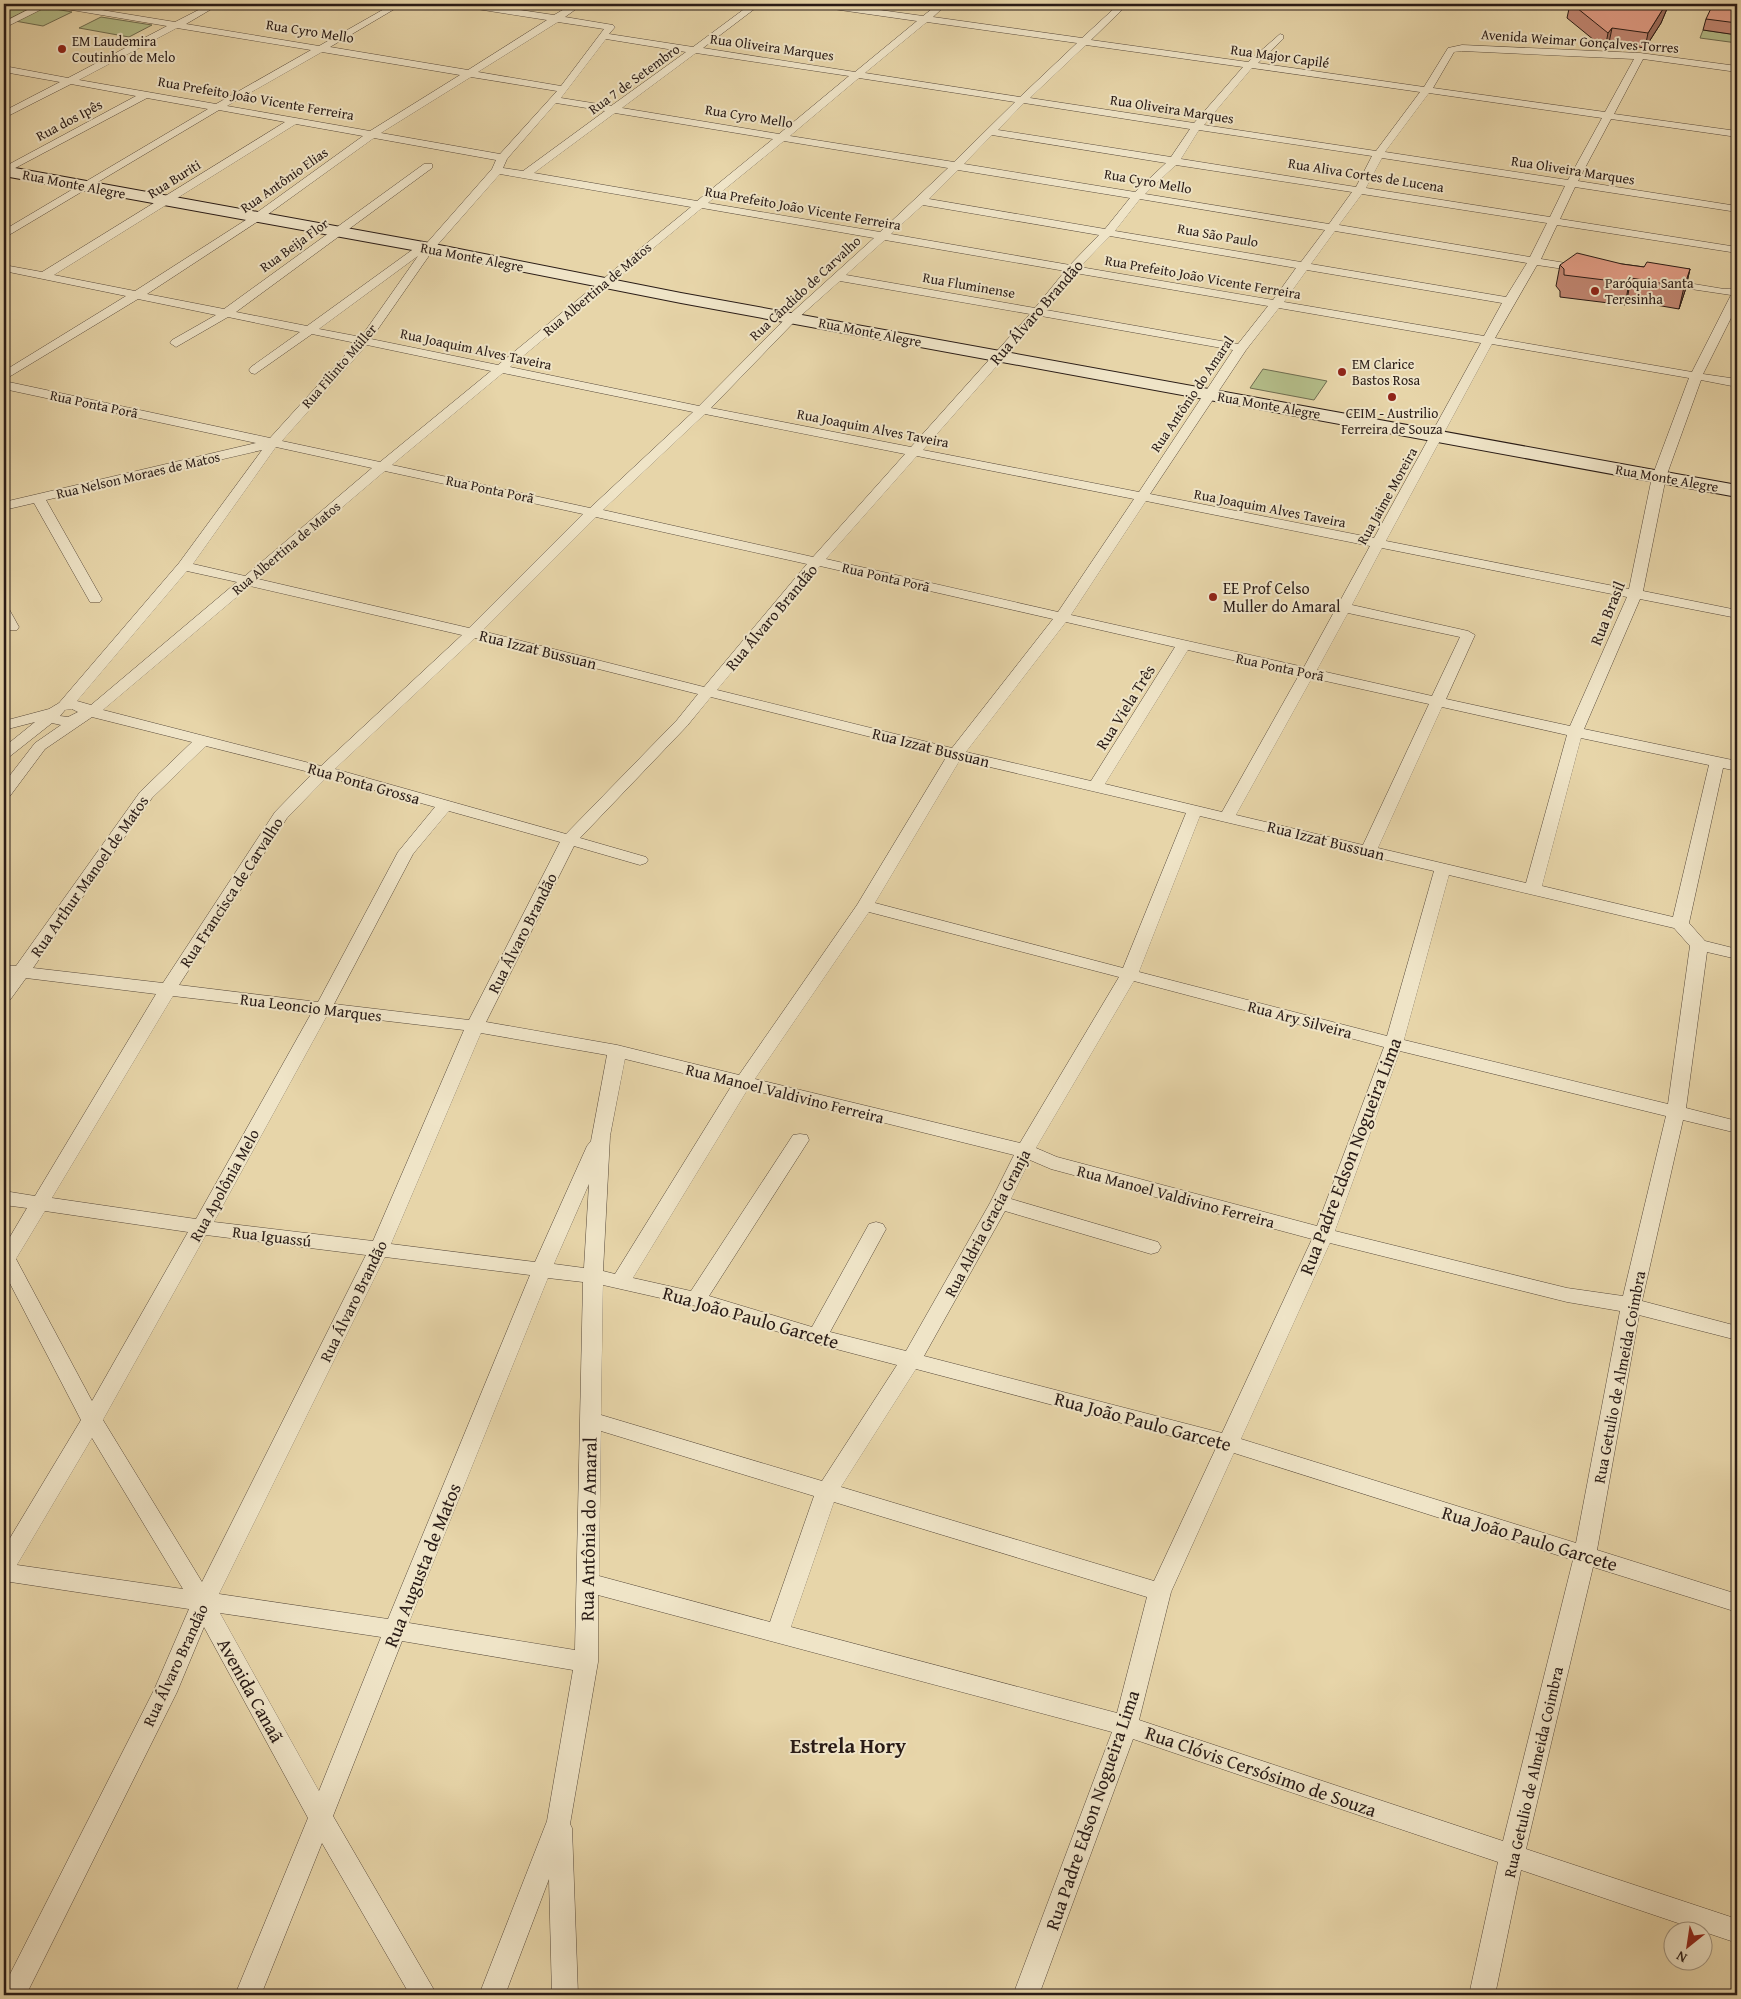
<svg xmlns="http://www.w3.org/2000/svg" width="1741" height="1999" font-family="'Gentium Book Plus',serif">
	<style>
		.green { fill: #b4bd89; stroke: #6e6c50 }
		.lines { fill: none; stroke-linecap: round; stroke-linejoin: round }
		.street-casing { stroke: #584a3b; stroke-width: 1 }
		.secondary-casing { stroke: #291b16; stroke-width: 2 }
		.primary-casing { stroke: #291b16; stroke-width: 1 }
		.street { fill: #efe4c7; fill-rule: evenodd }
		.secondary { fill: #efe4c7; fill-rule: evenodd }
		.primary { fill: #e7d5a9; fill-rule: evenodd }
		.wall { fill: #c38874; stroke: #291b16 }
		.shaded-wall { fill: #9f6f5e; stroke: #291b16 }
		.building { fill: #e39e87; stroke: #291b16 }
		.poi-dot { fill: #8f2418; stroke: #efe4c7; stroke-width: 2 }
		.labels { text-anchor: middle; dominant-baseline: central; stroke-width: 4; stroke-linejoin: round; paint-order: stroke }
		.far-street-label { font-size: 14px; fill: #291b16; stroke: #efe4c7 }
		.far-poi-label { font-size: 14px; fill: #291b16; stroke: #efe4c7; text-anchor: start }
		.street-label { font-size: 16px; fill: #291b16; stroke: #efe4c7 }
		.poi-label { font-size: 16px; fill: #291b16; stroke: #efe4c7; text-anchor: start }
		.near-street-label { font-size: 19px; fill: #291b16; stroke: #efe4c7 }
		.near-neighbourhood-label { font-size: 21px; font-weight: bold; fill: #291b16; stroke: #efe4c7 }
	</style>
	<rect width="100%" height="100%" fill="#e7d5a9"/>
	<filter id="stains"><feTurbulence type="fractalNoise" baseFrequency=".004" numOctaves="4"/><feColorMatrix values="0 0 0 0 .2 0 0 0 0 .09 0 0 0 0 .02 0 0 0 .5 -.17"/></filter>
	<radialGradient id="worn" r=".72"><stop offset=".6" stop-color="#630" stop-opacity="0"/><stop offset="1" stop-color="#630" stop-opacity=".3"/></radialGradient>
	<g class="green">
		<path d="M4,4L40,5L4,23Z"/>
		<path d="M44,7L72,12L43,26L15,21Z"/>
		<path d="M101,17L152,25L129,37L79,28Z"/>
		<path d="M1703,30L1737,35V43L1700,38Z"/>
		<path d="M1263,369L1327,381L1314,400L1250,388Z"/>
	</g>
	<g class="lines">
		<defs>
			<g id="street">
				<path d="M39,4H65L175,22L210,4H220L186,24L319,46L393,4H403L330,47L468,70L547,20L464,7L460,4H480L554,15L573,4H583L565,17L613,25L615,27L609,34L693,47L751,4H761L703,48L855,72L917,21L819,7L815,4H837L923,16L938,4H947L933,17L1082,38L1119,4H1128L1091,40L1248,62L1280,34L1283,35V39L1258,63L1424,87L1448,48L1462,45L1640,53L1737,66V72L1643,59L1614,114L1737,131V137L1611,119L1578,181L1737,206V212L1575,187L1560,219L1737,247V253L1557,225L1541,259L1584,266L1590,269L1584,272L1537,265L1495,338L1692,372L1731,295L1664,285L1658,282L1664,279L1724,289L1737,288V306L1703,374L1737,379V387L1701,380L1666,477L1643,591L1737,610V618L1640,599L1584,729L1737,761V771L1723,768L1689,923L1705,941L1737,949V959L1707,952L1686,1108L1737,1121V1133L1683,1120L1642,1301L1737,1326V1340L1639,1315L1597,1550L1737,1594V1612L1593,1567L1526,1849L1737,1919V1943L1521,1870L1495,1995H1469L1498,1862L1133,1739L1039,1995H1013L1112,1732L598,1595V1662L570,1824L572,1828L578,1995H552L549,1879L505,1995H479L547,1821L573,1670L402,1641L333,1816L437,1995H410L322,1843L261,1995H235L308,1818L204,1627L177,1692L26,1995H4V1986L154,1690L189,1609L4,1581V1548L81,1420L4,1272V1247L27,1208L4,1205V1191L35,1196L156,994L26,978L10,1000L4,1002V984L9,976L4,975V965L16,966L140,792L192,742L92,717L45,749L10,796L4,798V783L35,743L61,725L52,723L9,757L4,759V747L35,722L4,730V721L49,709L59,703L179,563L262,450L46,500L102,599L100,602H90L34,503L4,510V502L256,443L4,389V381L270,438L356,343L312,334L255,374L251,373L249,370L251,367L300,332L228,317L176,347L170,343L172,340L216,315L138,299L4,380V371L126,296L4,271V265L42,272L285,122L219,110L4,238V230L208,109L147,98L4,174V167L136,96L71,84L4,118V111L60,82L4,72V66L68,78L167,26L48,6L4,28V22ZM558,22L604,29L561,86L478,72ZM927,22L1077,43L1020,97L865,73ZM177,28L311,50L216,104L79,80ZM606,39L686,52L611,106L561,98ZM1086,45L1243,67L1194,123L1030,98ZM1462,51L1634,59L1605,112L1433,88L1454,52ZM322,52L460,75L370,131L227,106ZM696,53L849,76L779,134L622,108ZM1252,68L1420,92L1376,151L1204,125ZM471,77L557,91L500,154L381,133ZM859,78L1015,102L954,162L790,136ZM1429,93L1602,118L1568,180L1385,152ZM556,103L605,111L523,171L503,168L507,159ZM1024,103L1190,129L1171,157L998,130ZM615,113L773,139L697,201L534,173ZM296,124L363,136L252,216L135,291L54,275ZM1199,130L1372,156L1356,187L1181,159ZM992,135L1166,163L1135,192L964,164ZM374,138L496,160L492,169L426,244L419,245L307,326L236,312L432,168V164H424L224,309L147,294L260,220ZM784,141L948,168L880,232L708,203ZM1382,158L1565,186L1550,217L1366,188ZM1176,165L1352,192L1329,224L1145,194ZM958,170L1130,198L1105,229L929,199ZM500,174L691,207L498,365L371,339L433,250ZM1362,194L1547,223L1530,257L1339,225ZM1140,199L1325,230L1301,262L1115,231ZM923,205L1099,235L1070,265L891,234ZM702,208L874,238L788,316L699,406L510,367ZM1335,231L1527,263L1506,297L1311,264ZM1110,236L1296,268L1273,300L1080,267ZM885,240L1065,271L1035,308L846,275ZM418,256L361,337L319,329ZM1307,270L1502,303L1484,336L1284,302ZM1075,273L1268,306L1238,344L1046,310ZM840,281L1030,314L911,447L711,408L796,320ZM1279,308L1481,343L1374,538L1150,494L1246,350ZM1041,316L1233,350L1139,492L923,450ZM1492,344L1689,378L1652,477L1629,589L1386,541ZM367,345L491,371L380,462L282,441ZM503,373L693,412L590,508L392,465ZM705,414L905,454L813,557L603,510ZM276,447L372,468L245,576L193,564ZM917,456L1134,499L1058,612L826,559ZM385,471L583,514L469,628L258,579ZM1146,501L1370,546L1304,667L1071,615ZM596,517L807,564L704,687L482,631ZM1382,548L1627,597L1570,726L1446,699L1475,635L1468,631L1352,605ZM820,566L1053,619L952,748L717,690ZM187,571L237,582L91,705L77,701ZM250,586L462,635L321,766L103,710ZM1348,613L1460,637L1432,696L1317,670ZM1066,622L1175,647L1091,781L966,752ZM475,638L698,694L677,720L566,834L335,769ZM1188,650L1299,675L1222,812L1105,784ZM1312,678L1429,704L1363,845L1236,815ZM711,697L947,756L857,905L739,1075L617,1045L486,1022L574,846L640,865L646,863L648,860L646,857L580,838L687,726ZM1442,707L1567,735L1526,883L1378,848ZM72,709L78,712L68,717L60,716L65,710ZM1581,738L1709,765L1673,917L1542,886ZM206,746L313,773L275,812L163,983L33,968L152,798ZM960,760L1186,813L1123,968L875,903ZM327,777L435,807L398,852L318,1002L179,985L287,818ZM449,811L560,842L469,1020L334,1004L413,854ZM1200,816L1434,871L1387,1036L1139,972ZM1449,875L1674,928L1690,946L1668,1104L1404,1040ZM869,912L1119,977L1020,1143L755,1079ZM1134,981L1384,1047L1317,1226L1057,1157L1036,1148ZM173,996L312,1012L196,1219L52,1198ZM328,1014L464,1030L373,1241L214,1222ZM481,1033L607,1055L591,1141L587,1146L535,1262L391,1244ZM1400,1051L1666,1116L1623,1296L1567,1288L1335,1231ZM625,1059L732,1085L615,1274L603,1271L610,1136ZM748,1089L1014,1155L990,1203L906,1351L830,1332L886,1229L883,1224L876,1222L869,1224L812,1327L709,1296L809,1140L807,1135L800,1134L793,1135L691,1291L633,1278ZM1030,1160L1051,1169L1312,1239L1222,1433L924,1356L1005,1211L1151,1254L1158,1252L1161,1247L1158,1242L1011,1199ZM589,1184L584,1268L554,1264ZM45,1211L188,1232L92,1401L16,1259ZM206,1235L366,1255L202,1582L103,1420ZM1330,1243L1567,1302L1620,1311L1576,1543L1241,1439ZM385,1257L530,1275L388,1619L219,1594ZM548,1278L583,1282L575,1650L409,1623ZM603,1285L696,1306L817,1344L897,1365L822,1481L601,1415ZM916,1369L1216,1448L1154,1581L841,1487ZM601,1431L814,1496L770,1622L599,1576ZM92,1438L183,1589L17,1565ZM1234,1453L1573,1560L1503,1841L1139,1720L1171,1592ZM834,1502L1147,1597L1117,1713L791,1627ZM220,1613L381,1637L319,1791Z"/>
				<path d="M4,608L9,609L19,627L17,630H7L4,625Z"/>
			</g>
			<path id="secondary" d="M4,166L429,243L681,293L1737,485V497L681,303L429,253L4,176Z"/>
			<path id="primary" d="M1703,4H1737V11L1710,8Z"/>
		</defs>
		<use href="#street" class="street-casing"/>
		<use href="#secondary" class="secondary-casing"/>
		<use href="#primary" class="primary-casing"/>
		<use href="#street" class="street"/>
		<use href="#secondary" class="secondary"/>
		<use href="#primary" class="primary"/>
	</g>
	<g class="wall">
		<path d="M1570,4H1669L1661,23L1645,48L1609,43L1605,49L1567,18Z"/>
		<path d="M1737,4V35L1703,30L1706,19Z"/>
		<path d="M1622,264L1644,267L1690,269L1685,291L1679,309L1627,300L1625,305L1560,297V291L1556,286L1560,265Z"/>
	</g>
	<g class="shaded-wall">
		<path d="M1666,4H1669L1661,23L1645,48L1648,33Z"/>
		<path d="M1612,28L1609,43L1605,49L1608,33Z"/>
		<path d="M1690,269L1685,291L1679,309L1684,287Z"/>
		<path d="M1631,278L1627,300L1625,305L1629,283Z"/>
	</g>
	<g class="building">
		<path d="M1572,4H1666L1648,33L1612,28L1608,33Z"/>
		<path d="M1713,4H1737V23L1706,19Z"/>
		<path d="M1577,253L1622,264L1644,267L1647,262L1690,269L1684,287L1631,278L1629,283L1564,275V269L1560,265Z"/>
	</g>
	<g class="poi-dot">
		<circle cx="62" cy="49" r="5"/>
		<circle cx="1595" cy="291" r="5"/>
		<circle cx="1342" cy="372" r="5"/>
		<circle cx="1392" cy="397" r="5"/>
		<circle cx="1213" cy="597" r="5"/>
	</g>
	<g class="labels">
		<g class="far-street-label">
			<text transform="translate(310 31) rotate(9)">Rua Cyro Mello</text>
			<text transform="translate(1580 41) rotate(4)">Avenida Weimar Gonçalves Torres</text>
			<text transform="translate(772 47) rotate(8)">Rua Oliveira Marques</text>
			<text transform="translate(1280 56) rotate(8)">Rua Major Capilé</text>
			<text transform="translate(634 79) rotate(-36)">Rua 7 de Setembro</text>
			<text transform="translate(256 98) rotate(10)">Rua Prefeito João Vicente Ferreira</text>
			<text transform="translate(1172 109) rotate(9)">Rua Oliveira Marques</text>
			<text transform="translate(749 116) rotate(9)">Rua Cyro Mello</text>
			<text transform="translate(69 120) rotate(-28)">Rua dos Ipês</text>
			<text transform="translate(1573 170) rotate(9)">Rua Oliveira Marques</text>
			<text transform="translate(1366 175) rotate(9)">Rua Aliva Cortes de Lucena</text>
			<text transform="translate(174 179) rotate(-32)">Rua Buriti</text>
			<text transform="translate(284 180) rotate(-35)">Rua Antônio Elias</text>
			<text transform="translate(1148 181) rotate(10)">Rua Cyro Mello</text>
			<text transform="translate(74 184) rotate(11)">Rua Monte Alegre</text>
			<text transform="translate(803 208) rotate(10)">Rua Prefeito João Vicente Ferreira</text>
			<text transform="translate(1218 235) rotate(10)">Rua São Paulo</text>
			<text transform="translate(294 245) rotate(-36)">Rua Beija Flor</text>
			<text transform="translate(472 257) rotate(11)">Rua Monte Alegre</text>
			<text transform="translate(1203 277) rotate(10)">Rua Prefeito João Vicente Ferreira</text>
			<text transform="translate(969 285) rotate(10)">Rua Fluminense</text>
			<text transform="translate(805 288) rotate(-43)">Rua Cândido de Carvalho</text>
			<text transform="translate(597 289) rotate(-40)">Rua Albertina de Matos</text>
			<text transform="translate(870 332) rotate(11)">Rua Monte Alegre</text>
			<text transform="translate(476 349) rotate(12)">Rua Joaquim Alves Taveira</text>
			<text transform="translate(339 366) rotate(-49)">Rua Filinto Müller</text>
			<text transform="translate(1192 394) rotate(-56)">Rua Antônio do Amaral</text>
			<text transform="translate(94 404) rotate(12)">Rua Ponta Porã</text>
			<text transform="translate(1269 405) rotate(10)">Rua Monte Alegre</text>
			<text transform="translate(873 428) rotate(11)">Rua Joaquim Alves Taveira</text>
			<text transform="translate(138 475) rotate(-13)">Rua Nelson Moraes de Matos</text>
			<text transform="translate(1667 478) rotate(10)">Rua Monte Alegre</text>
			<text transform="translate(490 489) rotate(12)">Rua Ponta Porã</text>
			<text transform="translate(1387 496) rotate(-61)">Rua Jaime Moreira</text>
			<text transform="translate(1270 508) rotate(11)">Rua Joaquim Alves Taveira</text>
			<text transform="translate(286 548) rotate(-40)">Rua Albertina de Matos</text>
			<text transform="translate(886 577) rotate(13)">Rua Ponta Porã</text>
			<text transform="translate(1280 667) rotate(12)">Rua Ponta Porã</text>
		</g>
		<g class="far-poi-label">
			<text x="72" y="41">EM Laudemira<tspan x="72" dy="16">Coutinho de Melo</tspan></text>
			<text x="1605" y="283">Paróquia Santa<tspan x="1605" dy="16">Teresinha</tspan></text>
			<text x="1352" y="364">EM Clarice<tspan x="1352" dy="16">Bastos Rosa</tspan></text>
			<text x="1392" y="413" text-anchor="middle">CEIM - Austrilio<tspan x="1392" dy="16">Ferreira de Souza</tspan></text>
		</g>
		<g class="street-label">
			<text transform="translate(1036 312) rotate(-49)">Rua Álvaro Brandão</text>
			<text transform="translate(1607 613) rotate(-68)">Rua Brasil</text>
			<text transform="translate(771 617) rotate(-50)">Rua Álvaro Brandão</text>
			<text transform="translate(538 649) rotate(14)">Rua Izzat Bussuan</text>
			<text transform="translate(1125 707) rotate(-58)">Rua Viela Três</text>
			<text transform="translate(931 747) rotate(14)">Rua Izzat Bussuan</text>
			<text transform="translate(364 783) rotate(16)">Rua Ponta Grossa</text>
			<text transform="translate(1326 840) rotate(14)">Rua Izzat Bussuan</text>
			<text transform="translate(89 876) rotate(-55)">Rua Arthur Manoel de Matos</text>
			<text transform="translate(231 892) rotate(-57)">Rua Francisca de Carvalho</text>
			<text transform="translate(522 933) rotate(-63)">Rua Álvaro Brandão</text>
			<text transform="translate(311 1007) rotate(7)">Rua Leoncio Marques</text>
			<text transform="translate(1300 1019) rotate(15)">Rua Ary Silveira</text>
			<text transform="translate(785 1093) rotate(14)">Rua Manoel Valdivino Ferreira</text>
			<text transform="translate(224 1185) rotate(-61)">Rua Apolônia Melo</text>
			<text transform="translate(1176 1196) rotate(15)">Rua Manoel Valdivino Ferreira</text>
			<text transform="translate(987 1223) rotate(-62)">Rua Aldria Gracia Granja</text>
			<text transform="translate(272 1236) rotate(7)">Rua Iguassú</text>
			<text transform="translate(353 1301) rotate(-64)">Rua Álvaro Brandão</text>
			<text transform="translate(1619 1377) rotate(-79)">Rua Getulio de Almeida Coimbra</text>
			<text transform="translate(175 1665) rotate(-65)">Rua Álvaro Brandão</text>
			<text transform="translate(1533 1772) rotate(-77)">Rua Getulio de Almeida Coimbra</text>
		</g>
		<g class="poi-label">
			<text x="1223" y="588">EE Prof Celso<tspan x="1223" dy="18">Muller do Amaral</tspan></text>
		</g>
		<g class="near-street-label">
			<text transform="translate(1350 1156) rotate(-69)">Rua Padre Edson Nogueira Lima</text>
			<text transform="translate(751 1317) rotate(16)">Rua João Paulo Garcete</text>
			<text transform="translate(1143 1421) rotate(15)">Rua João Paulo Garcete</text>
			<text transform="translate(588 1529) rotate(-89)">Rua Antônia do Amaral</text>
			<text transform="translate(1530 1538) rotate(17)">Rua João Paulo Garcete</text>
			<text transform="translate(422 1565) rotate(-68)">Rua Augusta de Matos</text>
			<text transform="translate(251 1690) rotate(61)">Avenida Canaã</text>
			<text transform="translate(1261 1771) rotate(19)">Rua Clóvis Cersósimo de Souza</text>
			<text transform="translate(1092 1810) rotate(-71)">Rua Padre Edson Nogueira Lima</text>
		</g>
		<g class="near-neighbourhood-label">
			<text x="848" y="1745">Estrela Hory</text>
		</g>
	</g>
	<rect width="1741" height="1999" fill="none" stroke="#e7d5a9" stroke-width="20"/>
	<rect x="5" y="5" width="1731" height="1989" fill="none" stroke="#291b16" stroke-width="2.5"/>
	<rect x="10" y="10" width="1721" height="1979" fill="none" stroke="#291b16"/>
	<g transform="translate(1688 1946) rotate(210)"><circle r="24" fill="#efe4c7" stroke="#a09480"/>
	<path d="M0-4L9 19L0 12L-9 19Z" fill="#8f2418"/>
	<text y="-8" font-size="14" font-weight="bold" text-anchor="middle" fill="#291b16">N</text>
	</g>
	<rect width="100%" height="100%" filter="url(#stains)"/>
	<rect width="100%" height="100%" fill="url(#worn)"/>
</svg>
